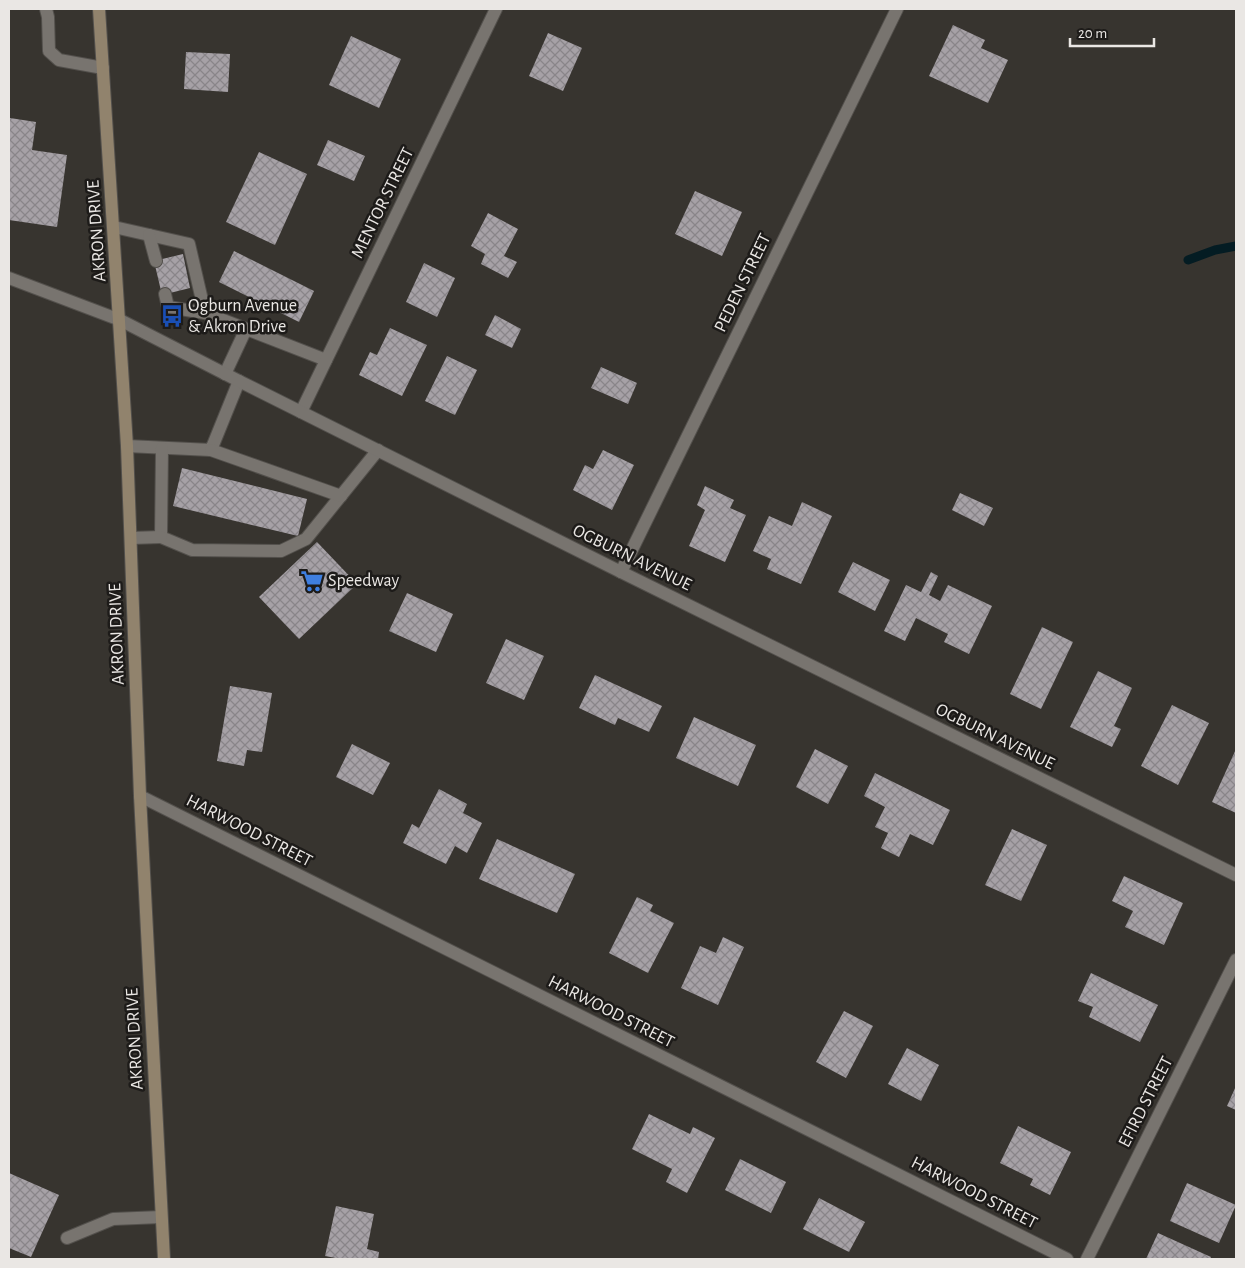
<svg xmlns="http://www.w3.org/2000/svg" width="1245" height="1268" font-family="'Alegreya Sans',sans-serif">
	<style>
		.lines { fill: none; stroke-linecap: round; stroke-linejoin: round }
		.stream { stroke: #041c23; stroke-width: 9 }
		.building { fill: url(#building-cross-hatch) }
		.service-casing { stroke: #53504c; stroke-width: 14 }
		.minor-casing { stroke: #53504c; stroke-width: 14 }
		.tertiary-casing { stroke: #53504c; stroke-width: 14 }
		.secondary-casing { stroke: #53504c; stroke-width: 14 }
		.service { stroke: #78746f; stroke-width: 12 }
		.minor { stroke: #78746f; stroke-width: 12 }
		.tertiary { stroke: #78746f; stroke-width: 12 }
		.secondary { stroke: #91836d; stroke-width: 12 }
		.labels { text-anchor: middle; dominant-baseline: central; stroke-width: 5; stroke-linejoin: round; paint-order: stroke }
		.street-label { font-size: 18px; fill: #eae7e4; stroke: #1d1b19 }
		.poi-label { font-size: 18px; fill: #eae7e4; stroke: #1d1b19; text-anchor: start }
	</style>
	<defs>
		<pattern id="building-cross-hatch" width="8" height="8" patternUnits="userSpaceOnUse" patternTransform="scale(1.25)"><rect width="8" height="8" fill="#a6a1a6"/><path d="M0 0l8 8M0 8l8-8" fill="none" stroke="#898589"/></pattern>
	</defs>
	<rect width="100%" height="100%" fill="#37342f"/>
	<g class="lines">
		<path class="stream" d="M1188,260L1215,250L1236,246"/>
	</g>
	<g class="building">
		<path d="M953,25L985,40L981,48L1008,60L988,103L929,76Z"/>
		<path d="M548,33L582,48L563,91L529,76Z"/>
		<path d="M351,36L401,59L379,108L329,85Z"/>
		<path d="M186,52L230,54L228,92L184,89Z"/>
		<path d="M10,118L36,122L32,150L67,155L57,227L9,220Z"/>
		<path d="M328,140L365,156L354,181L317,165Z"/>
		<path d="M259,152L307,174L275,245L226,222Z"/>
		<path d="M695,191L742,212L722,256L675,234Z"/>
		<path d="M488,213L518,229L504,256L517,262L508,278L481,264L485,254L471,246Z"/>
		<path d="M234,251L314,291L299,322L219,282Z"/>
		<path d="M183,254L190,288L162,295L154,261Z"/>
		<path d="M424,263L455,278L437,317L406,302Z"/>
		<path d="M495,315L521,329L512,348L485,335Z"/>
		<path d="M390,328L427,345L402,396L359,375L370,352L377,355Z"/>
		<path d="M447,356L477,370L455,415L425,401Z"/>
		<path d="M601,367L637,383L628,404L591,388Z"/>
		<path d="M603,450L634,465L612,510L573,490L585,465L593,469Z"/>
		<path d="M182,468L307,499L298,536L173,506Z"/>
		<path d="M705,486L734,500L730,508L746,515L725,562L689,546L705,510L697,505Z"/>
		<path d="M960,493L993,508L984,526L952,510Z"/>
		<path d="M802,502L832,516L801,584L767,569L771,559L753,551L769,516L792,526Z"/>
		<path d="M317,542L357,584L299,639L259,597Z"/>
		<path d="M853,562L890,580L875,611L838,592Z"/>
		<path d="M931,572L938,576L929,595L940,601L948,585L992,606L969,654L944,642L948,634L916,618L905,641L884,631L906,585L921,592Z"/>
		<path d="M407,593L453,614L436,652L389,631Z"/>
		<path d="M1042,627L1073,642L1041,709L1010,694Z"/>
		<path d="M506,639L544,656L524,700L486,683Z"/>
		<path d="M1098,671L1132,688L1114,726L1121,729L1112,747L1070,727Z"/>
		<path d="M595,675L662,706L649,732L618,718L615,725L579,708Z"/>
		<path d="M230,686L272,693L262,752L247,750L244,766L217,761Z"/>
		<path d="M1172,705L1209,723L1178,785L1141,766Z"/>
		<path d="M694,717L756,745L738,786L676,758Z"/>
		<path d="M352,744L390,763L373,795L336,777Z"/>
		<path d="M815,749L848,766L828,804L796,787Z"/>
		<path d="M1236,749V813L1212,802Z"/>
		<path d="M875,773L950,810L933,845L910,834L899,857L881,848L888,833L875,827L885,807L864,796Z"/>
		<path d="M439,789L467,804L463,813L482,823L467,853L455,846L446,864L403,843L412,824L419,828Z"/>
		<path d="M1012,829L1047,845L1021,901L985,885Z"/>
		<path d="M497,839L575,874L557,913L479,879Z"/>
		<path d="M1124,876L1183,903L1164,945L1125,927L1133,911L1112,901Z"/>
		<path d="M637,897L653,905L650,911L674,923L648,973L609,953Z"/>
		<path d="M723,937L744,947L718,1005L681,988L700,946L716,953Z"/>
		<path d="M1091,973L1158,1005L1140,1042L1089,1017L1093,1007L1078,1001Z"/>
		<path d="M844,1011L873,1026L846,1078L816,1062Z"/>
		<path d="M907,1048L939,1065L921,1101L888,1084Z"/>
		<path d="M1236,1086V1110L1227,1106Z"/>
		<path d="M649,1114L690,1134L693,1127L715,1138L687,1193L666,1182L672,1169L632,1149Z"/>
		<path d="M1018,1126L1071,1152L1050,1195L1030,1185L1033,1179L1000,1163Z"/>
		<path d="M740,1159L786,1182L771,1213L725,1190Z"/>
		<path d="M9,1173L59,1195L31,1257L9,1248Z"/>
		<path d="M1187,1183L1236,1205L1219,1243L1170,1221Z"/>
		<path d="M819,1198L865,1222L849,1252L803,1229Z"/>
		<path d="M336,1206L374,1214L367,1249L379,1252L378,1259H341L325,1256Z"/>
		<path d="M1158,1233L1211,1257L1210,1259H1146Z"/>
	</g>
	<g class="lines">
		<defs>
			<g id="service">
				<path d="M46,9L48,17L49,51L59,60L103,68"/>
				<path d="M114,227L189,244L205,313L326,360"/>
				<path d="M149,235L156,261"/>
				<path d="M165,294L168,307L205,313"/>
				<path d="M225,374L246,329"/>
				<path d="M127,446L211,450L239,381"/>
				<path d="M162,448L161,537L192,550L281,551L306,539L378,450"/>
				<path d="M211,450L341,496"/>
				<path d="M131,538L161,537"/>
				<path d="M67,1238L113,1219L161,1217"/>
			</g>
			<g id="minor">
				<path d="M301,412L496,9"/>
				<path d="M621,572L897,9"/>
				<path d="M140,796L1067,1259"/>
				<path d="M1087,1259L1236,960"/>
			</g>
			<path id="tertiary" d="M9,278L120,320L239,381L621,572L1236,875"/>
			<path id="secondary" d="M99,9L127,446L140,796L164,1259"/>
		</defs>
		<use href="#service" class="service-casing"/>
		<use href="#minor" class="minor-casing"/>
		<use href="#tertiary" class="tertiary-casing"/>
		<use href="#secondary" class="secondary-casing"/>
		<use href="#service" class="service"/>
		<use href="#minor" class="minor"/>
		<use href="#tertiary" class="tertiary"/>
		<use href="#secondary" class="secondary"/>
	</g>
	<defs>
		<symbol id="bus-bare" viewBox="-9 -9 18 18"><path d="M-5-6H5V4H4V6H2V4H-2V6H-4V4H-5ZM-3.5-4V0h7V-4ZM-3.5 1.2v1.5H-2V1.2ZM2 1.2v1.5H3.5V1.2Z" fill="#1a4fb4" stroke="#1d1b19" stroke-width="2.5" paint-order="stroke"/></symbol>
		<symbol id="supermarket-bare" viewBox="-9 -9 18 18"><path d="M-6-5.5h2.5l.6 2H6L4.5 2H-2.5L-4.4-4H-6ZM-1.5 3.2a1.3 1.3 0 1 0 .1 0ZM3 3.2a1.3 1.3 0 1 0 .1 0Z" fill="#3f7fe0" stroke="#1d1b19" stroke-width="2.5" paint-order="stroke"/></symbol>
	</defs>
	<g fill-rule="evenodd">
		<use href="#bus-bare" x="156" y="300" width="32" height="32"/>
		<use href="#supermarket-bare" x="296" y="565" width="32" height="32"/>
	</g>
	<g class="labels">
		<g class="street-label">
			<text transform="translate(383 203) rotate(-64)">MENTOR STREET</text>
			<text transform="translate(97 231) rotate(-94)">AKRON DRIVE</text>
			<text transform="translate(743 283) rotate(-64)">PEDEN STREET</text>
			<text transform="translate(632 558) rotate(26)">OGBURN AVENUE</text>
			<text transform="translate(117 634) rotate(-92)">AKRON DRIVE</text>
			<text transform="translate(995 737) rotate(26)">OGBURN AVENUE</text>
			<text transform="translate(249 831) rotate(27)">HARWOOD STREET</text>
			<text transform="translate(611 1012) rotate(27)">HARWOOD STREET</text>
			<text transform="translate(135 1039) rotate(-93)">AKRON DRIVE</text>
			<text transform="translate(1146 1102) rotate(-63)">EFIRD STREET</text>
			<text transform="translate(974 1193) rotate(27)">HARWOOD STREET</text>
		</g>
		<g class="poi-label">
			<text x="188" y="306">Ogburn Avenue<tspan x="188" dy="21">&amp; Akron Drive</tspan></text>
			<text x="328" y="581">Speedway</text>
		</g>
	</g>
	<rect width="1245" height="1268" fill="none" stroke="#eae7e4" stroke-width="20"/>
	<path d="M1070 38v8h84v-8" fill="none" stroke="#eae7e4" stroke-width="2.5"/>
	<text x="1078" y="38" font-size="15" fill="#eae7e4" stroke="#1d1b19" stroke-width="4" paint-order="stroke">20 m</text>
</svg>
